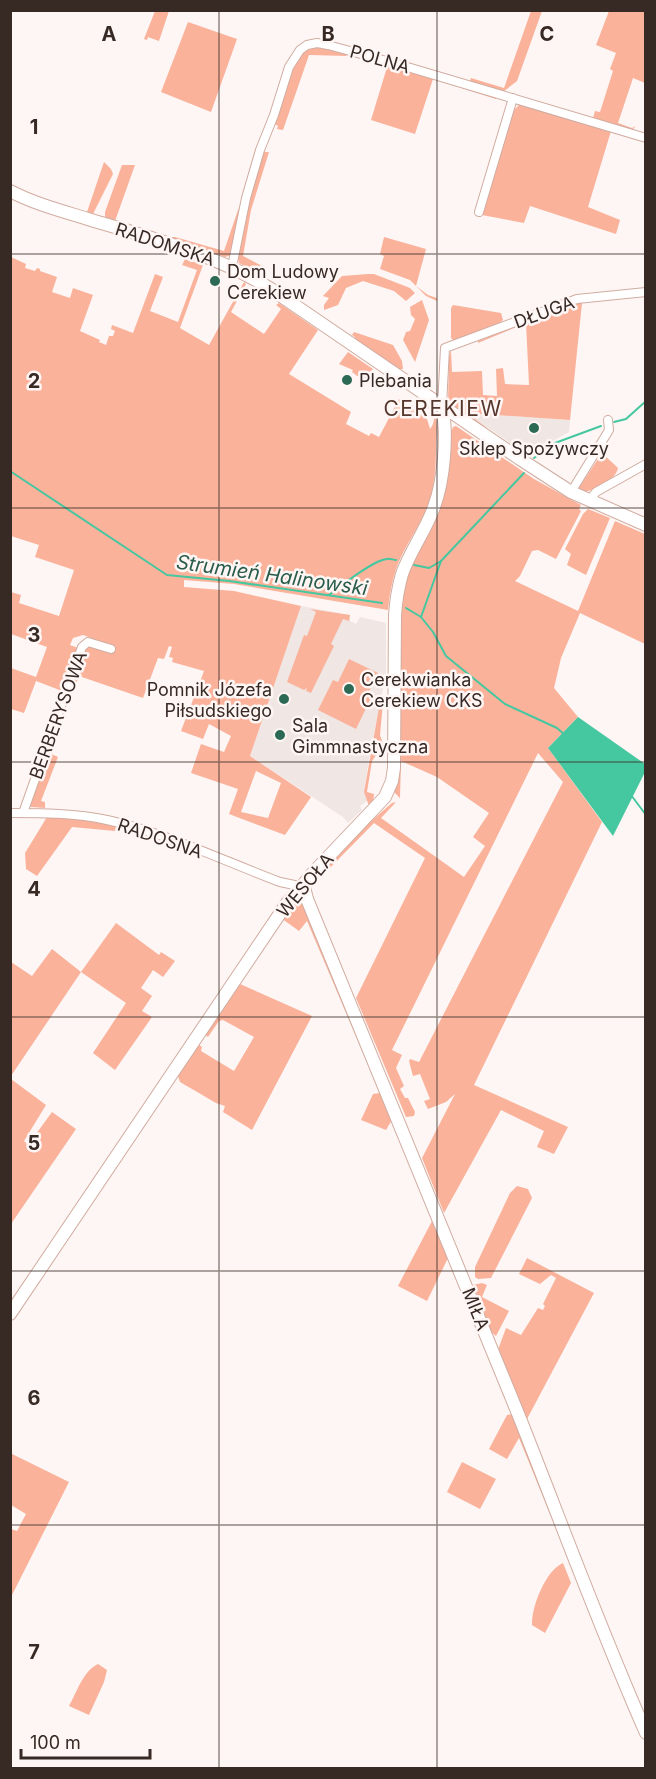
<svg xmlns="http://www.w3.org/2000/svg" width="656" height="1779" font-family="Inter,sans-serif">
	<style>
		.built { fill: #f0e6e3 }
		.green { fill: #fab29b; fill-rule: evenodd }
		.water { fill: #45c7a0 }
		.lines { fill: none; stroke-linecap: round; stroke-linejoin: round }
		.stream { stroke: #45c7a0; stroke-width: 2 }
		.street-casing { stroke: #d1aca0; stroke-width: 10 }
		.secondary-casing { stroke: #d1aca0; stroke-width: 14 }
		.street { stroke: #fff; stroke-width: 8 }
		.secondary { stroke: #fff; stroke-width: 12 }
		.grid { fill: none; stroke: #372924; stroke-width: 1.5; stroke-opacity: 0.55 }
		.poi-dot { fill: #2c6a56; stroke: #fef6f4; stroke-width: 2 }
		.labels { text-anchor: middle; dominant-baseline: central; stroke-width: 5; stroke-linejoin: round; paint-order: stroke }
		.street-label { font-size: 18px; fill: #372924; stroke: #fef6f4 }
		.poi-label { font-size: 18px; fill: #372924; stroke: #fef6f4; text-anchor: start }
		.water-label { font-size: 20px; font-style: italic; fill: #285c4b; stroke: #fef6f4 }
		.quarter-label { font-size: 21px; letter-spacing: 1.5px; fill: #55372d; stroke: #fef6f4 }
		.grid-label { font-size: 20px; text-anchor: middle; font-weight: bold; fill: #372924; stroke: #fef6f4; stroke-width: 5; stroke-linejoin: round; paint-order: stroke }
	</style>
	<rect width="100%" height="100%" fill="#fef6f4"/>
	<g class="built">
		<path d="M466,413L570,420L569,432L528,455Z"/>
		<path d="M301,606L350,615V621L356,624L360,617L386,623V673L368,765L364,792L368,800L360,806L362,810L348,823L343,817L250,756Z"/>
	</g>
	<g class="green">
		<path d="M155,11H169L159,41L148,37L147,40L144,39Z"/>
		<path d="M531,11H542L517,81L503,92L470,81L471,78L504,88Z"/>
		<path d="M609,11H645V83L633,78L618,123L632,128L636,126L632,130L593,118L595,111L600,112L613,71L610,69L616,53L596,45Z"/>
		<path d="M188,22L237,39L211,112L161,92Z"/>
		<path d="M319,47L347,54L346,56L309,55L283,130L277,129L278,126L275,124L296,61L304,51Z"/>
		<path d="M388,64L496,95V99L433,79L415,134L371,120Z"/>
		<path d="M520,104L611,131L588,207L620,220L616,234L530,206L524,223L482,215L512,112Z"/>
		<path d="M262,152H269L251,210L243,256L262,266L258,273L239,263L238,257L245,211Z"/>
		<path d="M104,162L111,169L113,174L93,214L87,212Z"/>
		<path d="M122,165H135L115,221L105,218V212Z"/>
		<path d="M243,203L232,255L225,257L169,237H175L224,251L238,210Z"/>
		<path d="M384,237L426,249L416,286L428,295L437,298V301L426,296L410,280L380,269L384,256L380,254Z"/>
		<path d="M11,257L26,264L25,268L35,271L37,268L40,269V271L57,277L52,292L70,298L73,288L93,295L80,331L100,340L99,342L106,345L109,336H113L115,331L111,329L112,325L133,333L155,274L163,277L150,311L178,322L197,270L182,265L185,259L203,265L180,328L209,345L244,282L246,284L231,312L264,334L281,309L276,305L279,303L318,330L289,374L351,412L346,424L369,436L371,433L379,437L399,399L427,419L430,429C439,417 431,409 420,402L421,400C440,414 437,423 436,445C436,468 435,490 425,512C416,532 403,549 396,569C392,582 389,596 388,610L234,584L184,580V587L234,591L301,606L250,756L311,797L285,835L229,814L238,789L191,773L201,744L224,752L231,736L209,724L203,739L181,731L204,671L172,662L173,658L169,657L172,647L169,646L164,659L158,658L143,698L79,676L69,702L66,701L86,647L113,646L83,635L73,638L70,645L78,648L62,691L36,681L24,713L11,709V668L36,677L47,647L11,634V592L21,595L19,603L59,616L74,570L35,557L39,545L11,536ZM256,771L281,783L268,818L241,812Z"/>
		<path d="M368,274H374L410,288L415,293L406,301L394,291L363,281L346,288L338,305L324,310V305L329,298L323,296L342,276Z"/>
		<path d="M422,300L429,320L415,362L403,340L406,332L410,331L415,319L411,315L410,307Z"/>
		<path d="M584,300V302L582,303L570,420L467,413L487,428L485,429L448,403L449,357L451,350L452,372L482,371L483,395L497,396L496,369L503,368L505,384L529,385L526,323L478,343V341Z"/>
		<path d="M453,305L501,313L503,320L496,327L454,341L451,338V308Z"/>
		<path d="M354,332L393,345L402,361L403,369H398L353,340L355,337L352,335Z"/>
		<path d="M348,352L373,369L364,381L352,372L353,370L339,364Z"/>
		<path d="M456,426L534,479L581,505L579,509L581,511L556,559L538,550L532,551L520,576L515,581L578,611L615,521L645,534V644L580,613L561,658L554,688L578,717L548,748L602,822L474,1085L568,1127L554,1154L537,1147L544,1131L501,1110L444,1213L422,1158L455,1094L446,1102L428,1109L424,1101L430,1099L420,1074L413,1076L409,1061L410,1059L419,1062L563,782L538,753L392,1050L402,1055L396,1068L404,1086L400,1089L405,1098H408L415,1112L414,1116L406,1117L356,998L425,858L374,823L321,877L318,874L370,822L392,803L396,802L381,818L464,877L485,846L473,837L489,813L437,777L401,761L400,798L394,792L399,773L401,602L407,575L440,506L448,432H451L453,427Z"/>
		<path d="M602,453L618,468C615,481 596,490 583,492L578,489Z"/>
		<path d="M588,509L610,518L586,575L567,565L571,554L565,549L583,514Z"/>
		<path d="M310,609L350,615L349,621L343,619L331,644L334,646L311,693L306,691L307,688L304,690L287,682L304,635L307,636L316,612Z"/>
		<path d="M349,659L378,673L367,696L371,698L356,729L318,710L333,680L338,682Z"/>
		<path d="M380,702L383,703L380,735L385,750L379,751L372,761L367,792L374,794L373,802L369,806L364,792Z"/>
		<path d="M49,753L58,757L41,801L45,802V808L31,807L30,806Z"/>
		<path d="M47,817L86,820L116,826L115,831L72,827L37,876L26,869L25,853Z"/>
		<path d="M298,897L301,898L393,1118L386,1130L361,1120L373,1094L380,1093L307,921L299,931L281,918Z"/>
		<path d="M116,923L159,955L161,952L175,961L163,977L153,970L141,988L152,996L142,1011L152,1017L115,1070L93,1053L126,1003L81,972L11,1076V962L32,976L52,949L81,972Z"/>
		<path d="M253,961L255,962L240,984L312,1016L252,1130L223,1112L225,1106L216,1103L180,1082L178,1076L198,1044L202,1047L201,1051L234,1071L254,1037L223,1020L219,1021L208,1037L203,1033Z"/>
		<path d="M11,1079L46,1105L24,1141L28,1145L52,1112L76,1129L11,1224Z"/>
		<path d="M517,1186L528,1189L532,1198L491,1278L478,1279L475,1277V1267L510,1193Z"/>
		<path d="M432,1221L448,1258L427,1301L398,1286Z"/>
		<path d="M527,1258L594,1293L527,1419L499,1353V1347L506,1328L521,1335L538,1308L543,1310L545,1306L543,1304L556,1278L551,1275L540,1284L519,1274Z"/>
		<path d="M482,1283L487,1285L482,1297L509,1311L496,1336L491,1332L473,1285Z"/>
		<path d="M514,1414L552,1508L550,1514L519,1438L507,1459L489,1449L507,1415Z"/>
		<path d="M10,1453L69,1482L11,1597V1529L17,1531L26,1514L11,1505Z"/>
		<path d="M462,1462L496,1479L480,1509L447,1492Z"/>
		<path d="M563,1563L571,1583L545,1633L532,1625C531,1607 546,1570 563,1563Z"/>
		<path d="M98,1664L107,1670L104,1682L89,1715L69,1706C77,1692 83,1671 98,1664Z"/>
	</g>
	<path class="water" d="M578,717L645,764V772L613,836L548,748Z"/>
	<g class="lines">
		<g class="stream">
			<path d="M614,422L626,419L646,401"/>
			<path d="M534,458L555,443L601,426"/>
			<path d="M10,471L167,575L229,581L382,603"/>
			<path d="M414,565L429,568L441,561"/>
			<path d="M329,595C341,586 373,560 387,559C390,558 393,560 396,560"/>
			<path d="M406,608L421,617L433,632L446,656L505,704L557,728L565,735"/>
			<path d="M421,617L441,561L524,473"/>
			<path d="M631,795L646,815"/>
		</g>
		<defs>
			<g id="street">
				<path d="M479,212L513,98"/>
				<path d="M232,267L246,198L260,150L274,115L289,67L300,50L307,45L317,43L328,45L394,63L646,138"/>
				<path d="M442,406L445,348L577,299L646,292"/>
				<path d="M571,492L603,440L609,430L608,420"/>
				<path d="M589,501L596,492L646,464"/>
				<path d="M10,813C42,813 76,813 107,820C164,832 224,861 280,882L304,887"/>
				<path d="M23,813L82,647L88,642L111,649"/>
			</g>
			<g id="secondary">
				<path d="M10,191C35,204 62,211 88,219C151,238 215,254 271,289L520,459L571,492L646,525"/>
				<path d="M304,887L307,899C378,1071 449,1243 519,1416C561,1522 600,1629 646,1733"/>
				<path d="M10,1314L287,903C296,893 303,885 311,875L385,797L392,781L394,768L395,615C396,601 398,588 402,574C410,551 426,530 434,507C444,480 448,435 442,406"/>
			</g>
		</defs>
		<use href="#street" class="street-casing"/>
		<use href="#secondary" class="secondary-casing"/>
		<use href="#street" class="street"/>
		<use href="#secondary" class="secondary"/>
	</g>
	<path class="grid" d="M219,10V1768M437,10V1768M10,254H646M10,508H646M10,762H646M10,1017H646M10,1271H646M10,1525H646"/>
	<g class="poi-dot">
		<circle cx="215" cy="281" r="6"/>
		<circle cx="347" cy="380" r="6"/>
		<circle cx="534" cy="428" r="6"/>
		<circle cx="349" cy="689" r="6"/>
		<circle cx="284" cy="699" r="6"/>
		<circle cx="280" cy="735" r="6"/>
	</g>
	<g class="labels">
		<g class="street-label">
			<text transform="translate(380 59) rotate(16)">POLNA</text>
			<text transform="translate(165 244) rotate(18)">RADOMSKA</text>
			<text transform="translate(544 312) rotate(-20)">DŁUGA</text>
			<text transform="translate(58 715) rotate(-70)">BERBERYSOWA</text>
			<text transform="translate(160 838) rotate(19)">RADOSNA</text>
			<text transform="translate(305 885) rotate(-50)">WESOŁA</text>
			<text transform="translate(476 1309) rotate(68)">MIŁA</text>
		</g>
		<g class="poi-label">
			<text x="227" y="271">Dom Ludowy<tspan x="227" dy="21">Cerekiew</tspan></text>
			<text x="359" y="380">Plebania</text>
			<text x="534" y="448" text-anchor="middle">Sklep Spożywczy</text>
			<text x="361" y="679">Cerekwianka<tspan x="361" dy="21">Cerekiew CKS</tspan></text>
			<text x="272" y="689" text-anchor="end">Pomnik Józefa<tspan x="272" dy="21">Piłsudskiego</tspan></text>
			<text x="292" y="725">Sala<tspan x="292" dy="21">Gimmnastyczna</tspan></text>
		</g>
		<g class="water-label">
			<text transform="translate(272 575) rotate(8)">Strumień Halinowski</text>
		</g>
		<g class="quarter-label">
			<text x="443" y="408">CEREKIEW</text>
		</g>
	</g>
	<g class="grid-label">
		<text x="109" y="41">A</text>
		<text x="328" y="41">B</text>
		<text x="547" y="41">C</text>
		<text x="34" y="134">1</text>
		<text x="34" y="388">2</text>
		<text x="34" y="642">3</text>
		<text x="34" y="896">4</text>
		<text x="34" y="1150">5</text>
		<text x="34" y="1405">6</text>
		<text x="34" y="1659">7</text>
	</g>
	<rect width="656" height="1779" fill="none" stroke="#372924" stroke-width="24"/>
	<path d="M21 1749v9h129v-9" fill="none" stroke="#372924" stroke-width="3"/>
	<text x="30" y="1749" font-size="18" fill="#372924" stroke="#fef6f4" stroke-width="4.5" paint-order="stroke">100 m</text>
</svg>
